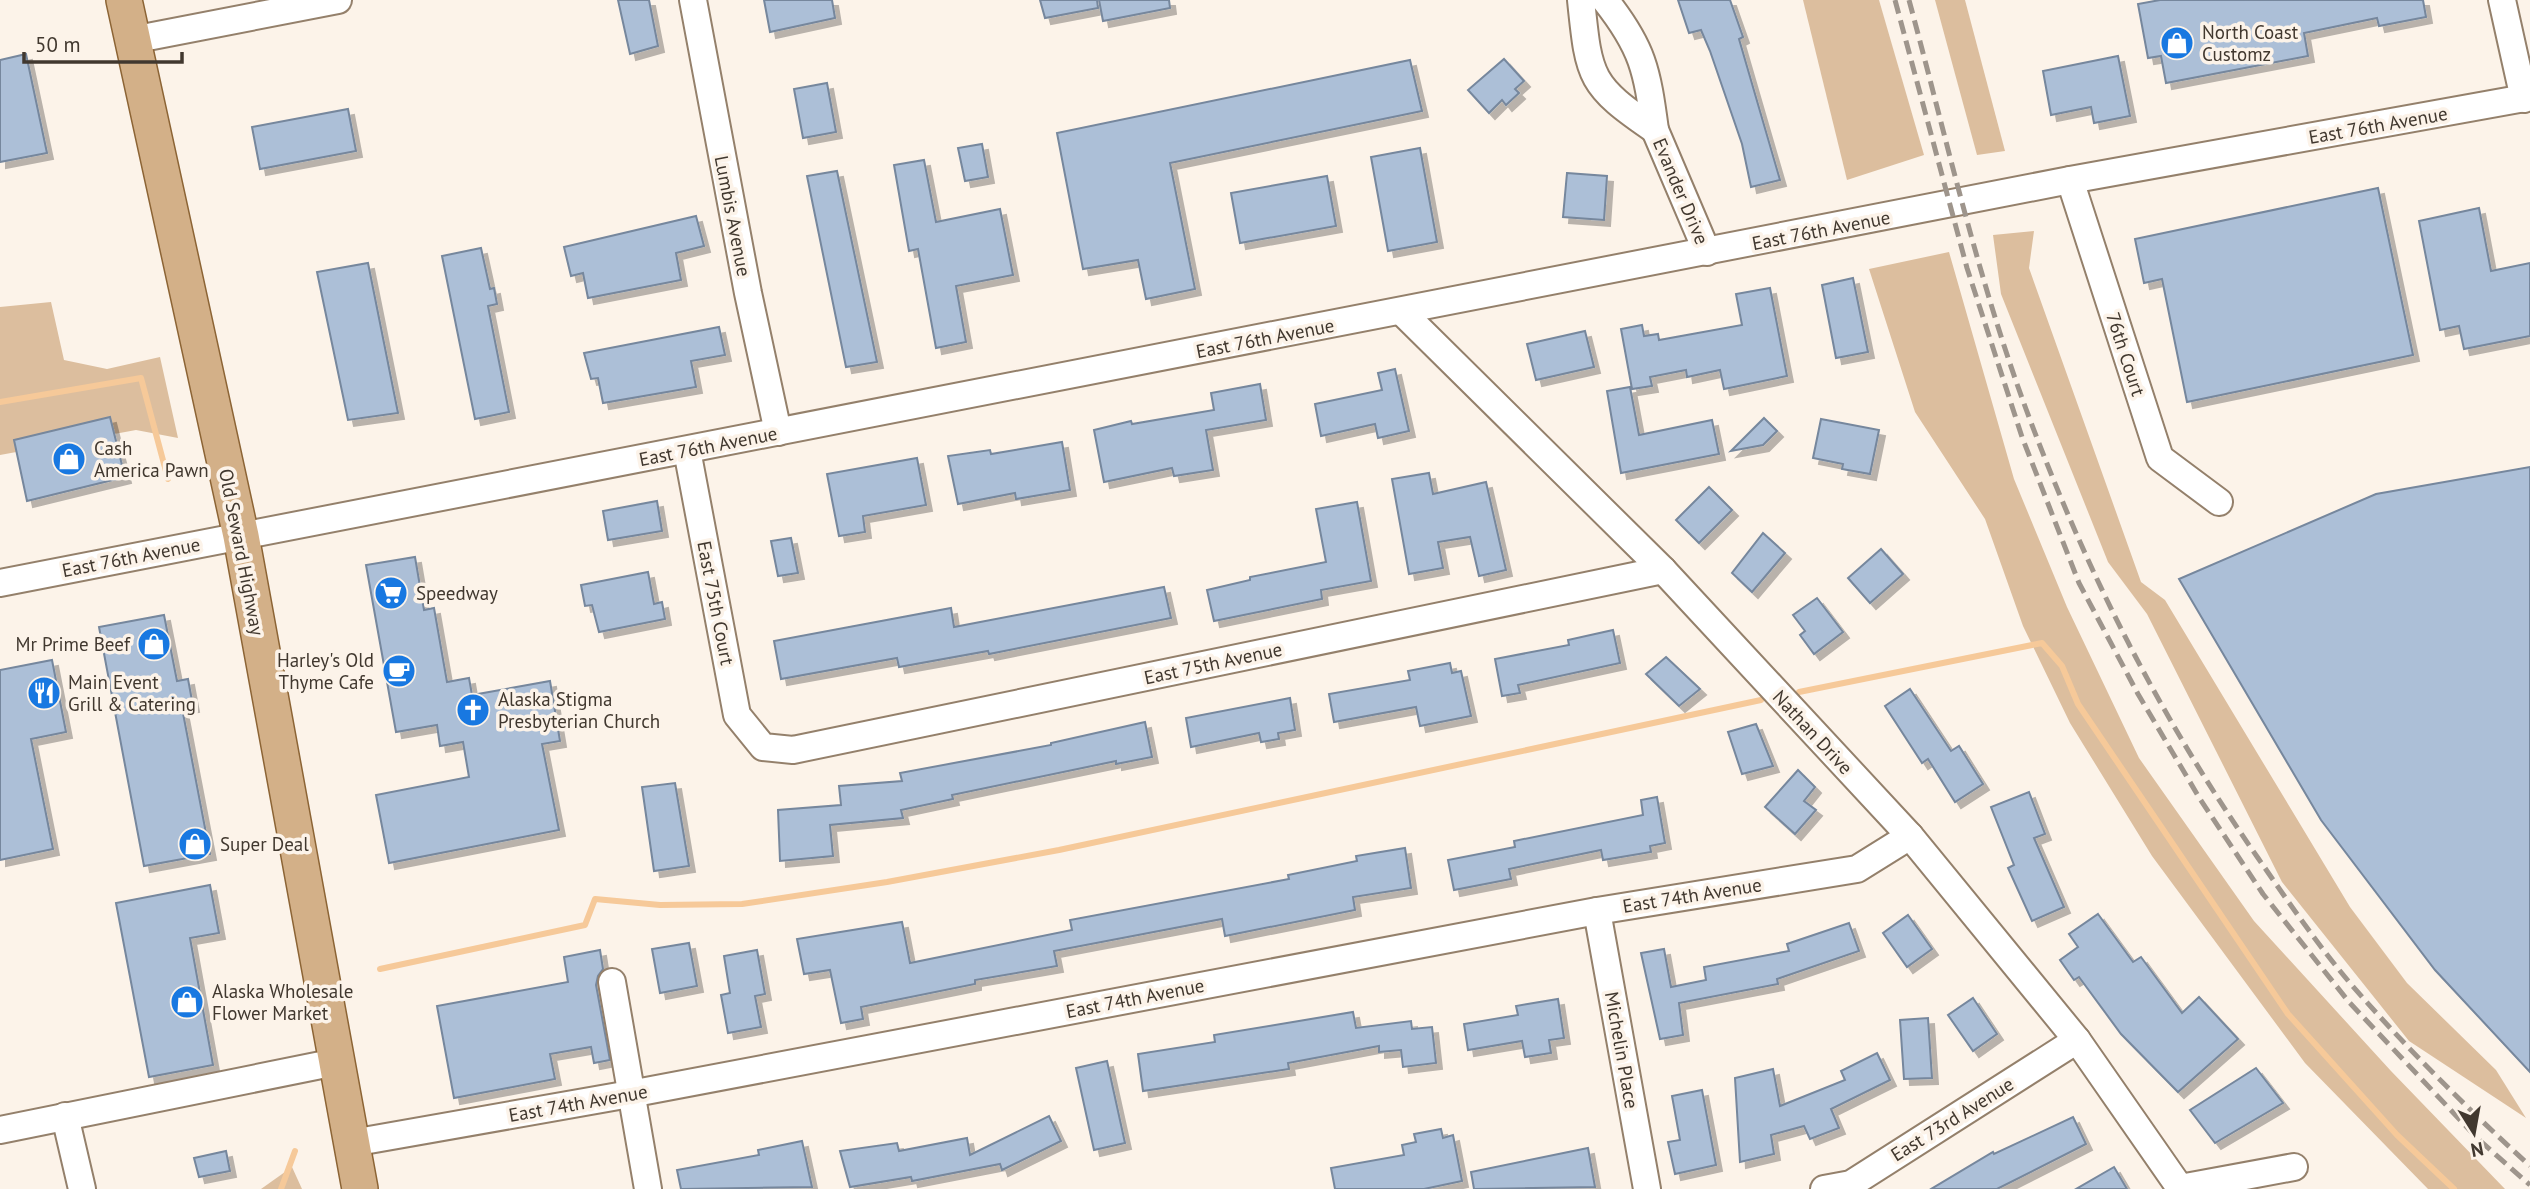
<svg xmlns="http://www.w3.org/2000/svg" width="2530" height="1189" font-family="'PT Sans',sans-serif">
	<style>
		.green { fill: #dcbe9e }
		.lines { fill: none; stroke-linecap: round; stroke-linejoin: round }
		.stream { stroke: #f6c999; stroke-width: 6 }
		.building { fill: #acbfd7; stroke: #76879d; stroke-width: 2; filter: url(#shadow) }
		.minor-casing { stroke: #94806b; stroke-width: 30 }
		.major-casing { stroke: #8c6435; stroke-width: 38 }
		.minor { stroke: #fff; stroke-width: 26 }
		.major { stroke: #d3b088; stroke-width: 35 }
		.rail { stroke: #9e958c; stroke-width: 5; stroke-dasharray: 14 7; stroke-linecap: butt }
		.labels { text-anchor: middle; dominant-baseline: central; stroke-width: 7; stroke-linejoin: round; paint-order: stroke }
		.poi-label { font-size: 19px; fill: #41382f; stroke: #fcf3e9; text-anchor: start }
		.street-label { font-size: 19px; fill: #41382f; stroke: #fcf3e9 }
	</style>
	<defs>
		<filter id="shadow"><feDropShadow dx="6" dy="6" stdDeviation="0" flood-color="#0004"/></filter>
	</defs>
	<rect width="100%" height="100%" fill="#fcf3e9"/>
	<g class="green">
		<path d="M1803,0H1879L1924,155L1847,180Z"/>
		<path d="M1935,0H1965L2005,151L1977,155Z"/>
		<path d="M2034,231L2029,268L2141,582L2165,600L2350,907L2407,983L2496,1070L2526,1118L2409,1041L2282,882L2147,614L2108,562L2001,294L1993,235Z"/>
		<path d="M1949,252L2014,479L2067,607L2139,758L2254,921L2391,1071L2505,1189H2428L2305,1063L2152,856L2070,723L2023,626L1985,519L1915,412L1869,269Z"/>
		<path d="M51,302L64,360L107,369L160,357L178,438L136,430L0,455V307Z"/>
		<path d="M292,1167L302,1189H261Z"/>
	</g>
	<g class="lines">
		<g class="stream">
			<path d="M0,402L141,378L168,479"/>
			<path d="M1799,692L2042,643L2062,666L2078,704L2288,1014L2397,1135L2454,1189"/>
			<path d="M380,969L585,925L595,899L660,905L742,904L887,882L1059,850L1761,700"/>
			<path d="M281,1189L295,1151"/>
		</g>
	</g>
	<g class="building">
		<path d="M618,0H649L658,46L630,54Z"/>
		<path d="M764,0H832L835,18L770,32Z"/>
		<path d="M1040,0H1097L1098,8L1045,18Z"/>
		<path d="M1099,0H1169L1170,8L1103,21Z"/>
		<path d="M1678,0H1730L1743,37L1739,39L1780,180L1751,187L1742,144L1710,51L1701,30L1689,33Z"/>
		<path d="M2160,0H2423L2426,17L2379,26L2377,18L2304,33L2308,56L2166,83L2161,56L2148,58L2138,4Z"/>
		<path d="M26,54L47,153L0,162V60Z"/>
		<path d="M2118,56L2130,116L2094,123L2091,107L2051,115L2043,71Z"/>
		<path d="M1504,59L1524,81L1515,89L1519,93L1506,105L1502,100L1489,113L1468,90Z"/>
		<path d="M1410,60L1422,111L1170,163L1195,289L1146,299L1138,260L1083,269L1057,133Z"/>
		<path d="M827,83L836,132L803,138L794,89Z"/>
		<path d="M348,109L356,151L260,169L252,127Z"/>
		<path d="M982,144L988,177L965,181L958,148Z"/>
		<path d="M1420,148L1437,242L1388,251L1371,157Z"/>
		<path d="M924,160L936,222L1000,209L1013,275L956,286L966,342L936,348L918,249L909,251L894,165Z"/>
		<path d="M837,171L877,362L846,367L807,176Z"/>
		<path d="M1567,173L1607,176L1604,220L1563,217Z"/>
		<path d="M1327,176L1336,226L1240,243L1231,193Z"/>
		<path d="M2378,188L2413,355L2187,402L2162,279L2144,283L2135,239Z"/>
		<path d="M2479,208L2491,271L2530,263V336L2464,349L2459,326L2440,330L2419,221Z"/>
		<path d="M696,216L704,246L676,253L681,280L588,298L583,273L571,276L564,247Z"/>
		<path d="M481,248L490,289L494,288L497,304L488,306L509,412L475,419L442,256Z"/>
		<path d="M368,263L398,413L348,420L317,272Z"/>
		<path d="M1853,278L1868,352L1836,358L1822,285Z"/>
		<path d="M1770,288L1787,376L1724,389L1720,370L1687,377L1686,370L1650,377L1652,386L1632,389L1621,329L1642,325L1644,336L1658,334L1659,340L1742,325L1736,294Z"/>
		<path d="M719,327L725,355L691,361L696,387L603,403L598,378L591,379L584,353Z"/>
		<path d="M1585,331L1594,367L1536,380L1527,344Z"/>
		<path d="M1395,369L1409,431L1378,438L1375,424L1321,436L1315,404L1382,390L1378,373Z"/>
		<path d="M1260,384L1266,420L1206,430L1213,470L1174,476L1172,468L1104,482L1094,430L1131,421L1132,424L1214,410L1211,393Z"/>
		<path d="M1630,387L1639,435L1712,420L1719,454L1621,473L1607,391Z"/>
		<path d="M110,417L125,477L27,501L14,440Z"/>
		<path d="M1764,418L1777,431L1763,445L1731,451Z"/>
		<path d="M1821,419L1879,430L1870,474L1842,469L1843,464L1813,458Z"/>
		<path d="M1062,442L1070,490L1016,499L1015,493L958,504L948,456L990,450L991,454Z"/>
		<path d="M917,458L926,505L863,516L865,532L839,536L827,474Z"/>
		<path d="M2530,467V1072L2435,970L2321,820L2179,579L2376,494Z"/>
		<path d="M1429,473L1433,494L1486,482L1506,570L1479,576L1470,537L1438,542L1443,568L1409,574L1392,479Z"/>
		<path d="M1709,487L1732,510L1699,543L1676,520Z"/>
		<path d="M657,501L662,531L608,540L603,511Z"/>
		<path d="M1357,502L1371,581L1321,590L1322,599L1214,621L1207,590L1250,580V577L1326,562L1316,509Z"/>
		<path d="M1763,533L1785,553L1752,592L1732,573Z"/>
		<path d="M791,538L798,573L778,576L771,541Z"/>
		<path d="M1881,549L1903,574L1870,603L1848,578Z"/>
		<path d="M415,557L424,610L434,608L447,682L469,678L472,695L550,681L560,741L542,744L559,830L389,863L376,795L469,777L463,742L440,746L437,725L396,732L366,565Z"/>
		<path d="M648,572L654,604L662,602L665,619L599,632L592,605L585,606L581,585Z"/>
		<path d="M1164,587L1171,618L989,654L988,651L899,667L897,658L781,679L774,641L951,608L954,627Z"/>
		<path d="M1817,598L1843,632L1814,654L1800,635L1805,631L1793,615Z"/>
		<path d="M164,615L177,681L188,679L193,706L182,708L210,854L144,866L99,627Z"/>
		<path d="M1613,630L1620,663L1518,685L1520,693L1502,696L1495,659L1569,645L1568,640Z"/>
		<path d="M1666,657L1700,689L1679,706L1646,674Z"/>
		<path d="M52,660L66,732L31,739L53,849L0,860V670Z"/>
		<path d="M1450,663L1452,673L1461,671L1471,716L1420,726L1416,707L1334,722L1329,694L1410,680L1408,671Z"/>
		<path d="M1910,689L1951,751L1959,746L1983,784L1955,802L1928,759L1922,763L1885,706Z"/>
		<path d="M1290,698L1295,730L1278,733L1279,739L1261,742L1259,733L1191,747L1186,718Z"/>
		<path d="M1145,722L1152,757L1116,764V761L952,795L953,799L901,810L903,818L830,825L833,856L780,861L778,810L841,805L839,786L902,781L900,773L1051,745V743Z"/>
		<path d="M1756,724L1773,766L1742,774L1728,732Z"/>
		<path d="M1798,770L1815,787L1804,801L1816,810L1795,834L1765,807Z"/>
		<path d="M675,783L689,866L654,871L642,787Z"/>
		<path d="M2029,792L2045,834L2034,838L2064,907L2032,921L2008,868L2014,865L1991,807Z"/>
		<path d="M1657,797L1665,843L1650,846L1651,852L1603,860L1601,850L1509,869L1511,879L1454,890L1448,860L1515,847L1514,841L1643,815L1641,800Z"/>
		<path d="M1405,848L1411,888L1353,897L1355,910L1225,936L1222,919L1054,951L1057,966L975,980V984L861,1007L863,1019L841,1023L830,970L804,974L797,939L902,922L910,963L1072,930L1070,920L1289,879L1288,875L1357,861L1356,856Z"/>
		<path d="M210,885L219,933L190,938L213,1065L149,1077L116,903Z"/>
		<path d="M2098,914L2133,962L2141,957L2182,1013L2199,997L2238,1039L2178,1092L2121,1034L2079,977L2074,980L2060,960L2078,947L2069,934Z"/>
		<path d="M1908,915L1932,949L1907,967L1883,933Z"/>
		<path d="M1849,923L1859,951L1777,979L1778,984L1679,1003L1683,1035L1660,1039L1641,953L1664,949L1671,987L1706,980L1704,967L1789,951L1787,944Z"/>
		<path d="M689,943L697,986L660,993L652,949Z"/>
		<path d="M600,950L603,969L598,976L596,985L610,1060L594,1063L591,1047L550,1054L555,1079L454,1098L437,1006L568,982L564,957Z"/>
		<path d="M757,950L765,994L755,996L761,1027L728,1033L721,995L730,993L724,956Z"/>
		<path d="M1973,998L1997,1034L1973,1051L1948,1015Z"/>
		<path d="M1558,999L1564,1038L1549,1040L1551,1053L1525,1057L1522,1041L1468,1050L1464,1024L1518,1015L1516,1006Z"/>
		<path d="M1353,1012L1356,1028L1411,1021L1412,1029L1432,1027L1436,1063L1403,1067L1401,1050L1379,1052V1046L1288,1063L1289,1069L1143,1091L1138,1054L1215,1042L1214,1035Z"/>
		<path d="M1928,1018L1932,1078L1904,1079L1900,1020Z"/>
		<path d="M1877,1053L1890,1080L1831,1109L1839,1128L1810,1139L1804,1126L1771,1135L1774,1154L1740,1162L1735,1078L1773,1069L1780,1106L1845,1080L1841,1071Z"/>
		<path d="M1107,1061L1125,1143L1094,1150L1076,1068Z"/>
		<path d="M2256,1068L2283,1103L2215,1143L2190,1110Z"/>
		<path d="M1702,1090L1716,1165L1675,1174L1668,1142L1680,1140L1672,1096Z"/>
		<path d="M1049,1116L1061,1141L1002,1170L1000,1164L912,1181L911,1177L850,1187L840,1151L897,1143L899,1151L967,1138L970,1155Z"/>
		<path d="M2073,1117L2086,1144L1997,1189H1931L1993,1152L1994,1154Z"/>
		<path d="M1441,1129L1443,1138L1453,1135L1462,1181L1424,1189H1335L1331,1168L1404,1155L1402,1145L1416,1142L1414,1134Z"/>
		<path d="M802,1141L812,1187L681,1189L677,1170L759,1155L758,1150Z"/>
		<path d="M1588,1148L1595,1187L1474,1189L1471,1172Z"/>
		<path d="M226,1151L230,1171L199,1177L194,1158Z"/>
		<path d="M2114,1167L2127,1189H2076Z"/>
	</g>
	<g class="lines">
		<defs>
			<g id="minor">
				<path d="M693,0L748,293L778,432"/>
				<path d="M1581,0C1589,78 1589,85 1655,130C1647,70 1643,48 1605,0"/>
				<path d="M2502,0L2524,99"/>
				<path d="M132,40L338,0"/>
				<path d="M1655,130L1707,252"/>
				<path d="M2070,180L2160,458L2219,502"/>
				<path d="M1402,312L1663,570L1910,836L2077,1040L2180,1188"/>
				<path d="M687,450L737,715L763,747L793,750L1663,570"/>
				<path d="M0,583L2070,180L2530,97"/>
				<path d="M1597,911L1647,1189"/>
				<path d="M612,982L648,1189"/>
				<path d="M65,1116L82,1189"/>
				<path d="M0,1130L336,1062"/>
				<path d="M352,1143L630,1094L1597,911L1857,869L1910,836"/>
				<path d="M2180,1188L2294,1167"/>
				<path d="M1824,1189L1851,1184L2077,1040"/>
			</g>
			<path id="major" d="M124,0L241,536L360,1189"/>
		</defs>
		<use href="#minor" class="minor-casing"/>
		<use href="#major" class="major-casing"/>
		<use href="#minor" class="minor"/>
		<use href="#major" class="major"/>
		<g class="rail">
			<path d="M1895,0L1967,268L2022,437L2079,583L2138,694L2200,799L2263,894L2349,1002L2478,1139L2530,1185"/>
			<path d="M1909,0C1946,137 1977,276 2026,409C2086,571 2159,716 2258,858C2287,900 2317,944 2350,983C2406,1048 2467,1108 2530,1166"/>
		</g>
	</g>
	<defs>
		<symbol id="shop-disc" viewBox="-11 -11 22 22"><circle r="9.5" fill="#1878e1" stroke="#fcf3e9"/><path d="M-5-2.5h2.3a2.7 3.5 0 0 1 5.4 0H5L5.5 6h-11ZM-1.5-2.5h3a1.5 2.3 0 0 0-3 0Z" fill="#fff"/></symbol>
		<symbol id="supermarket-disc" viewBox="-11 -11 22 22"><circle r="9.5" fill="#1878e1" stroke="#fcf3e9"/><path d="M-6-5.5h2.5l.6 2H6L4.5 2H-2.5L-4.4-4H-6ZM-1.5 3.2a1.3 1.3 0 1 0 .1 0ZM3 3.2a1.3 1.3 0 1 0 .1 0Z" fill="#fff"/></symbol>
		<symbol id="cafe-disc" viewBox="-11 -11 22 22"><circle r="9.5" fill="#1878e1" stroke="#fcf3e9"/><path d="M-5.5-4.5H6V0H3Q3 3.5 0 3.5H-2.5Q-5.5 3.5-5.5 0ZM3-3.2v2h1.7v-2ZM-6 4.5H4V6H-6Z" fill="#fff"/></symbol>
		<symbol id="restaurant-disc" viewBox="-11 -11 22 22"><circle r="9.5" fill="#1878e1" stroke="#fcf3e9"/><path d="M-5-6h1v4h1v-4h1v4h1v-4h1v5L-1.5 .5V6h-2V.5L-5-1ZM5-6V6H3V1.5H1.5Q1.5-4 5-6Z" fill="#fff"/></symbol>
		<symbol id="church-disc" viewBox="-11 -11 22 22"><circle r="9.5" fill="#1878e1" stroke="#fcf3e9"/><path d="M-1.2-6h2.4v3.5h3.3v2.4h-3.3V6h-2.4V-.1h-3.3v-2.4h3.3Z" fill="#fff"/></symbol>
	</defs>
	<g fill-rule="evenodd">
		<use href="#shop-disc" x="2158" y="24" width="38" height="38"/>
		<use href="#shop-disc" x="50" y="440" width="38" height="38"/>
		<use href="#supermarket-disc" x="372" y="574" width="38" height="38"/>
		<use href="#shop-disc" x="135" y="625" width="38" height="38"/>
		<use href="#cafe-disc" x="380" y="652" width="38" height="38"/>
		<use href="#restaurant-disc" x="25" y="674" width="38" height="38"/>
		<use href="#church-disc" x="454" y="691" width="38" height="38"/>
		<use href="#shop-disc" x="176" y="825" width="38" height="38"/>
		<use href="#shop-disc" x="168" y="983" width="38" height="38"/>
	</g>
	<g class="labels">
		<g class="poi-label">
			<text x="2202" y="32">North Coast<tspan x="2202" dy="22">Customz</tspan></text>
			<text x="94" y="448">Cash<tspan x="94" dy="22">America Pawn</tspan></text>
			<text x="416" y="593">Speedway</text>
			<text x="130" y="644" text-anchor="end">Mr Prime Beef</text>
			<text x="374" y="660" text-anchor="end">Harley's Old<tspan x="374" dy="22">Thyme Cafe</tspan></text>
			<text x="68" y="682">Main Event<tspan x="68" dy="22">Grill &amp; Catering</tspan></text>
			<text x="498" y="699">Alaska Stigma<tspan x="498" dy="22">Presbyterian Church</tspan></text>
			<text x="220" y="844">Super Deal</text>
			<text x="212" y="991">Alaska Wholesale<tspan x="212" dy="22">Flower Market</tspan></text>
		</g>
		<g class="street-label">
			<text transform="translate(2378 125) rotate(-10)">East 76th Avenue</text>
			<text transform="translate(1681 191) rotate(67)">Evander Drive</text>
			<text transform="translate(733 216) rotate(79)">Lumbis Avenue</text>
			<text transform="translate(1821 230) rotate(-11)">East 76th Avenue</text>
			<text transform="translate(1265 338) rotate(-11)">East 76th Avenue</text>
			<text transform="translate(2126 354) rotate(72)">76th Court</text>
			<text transform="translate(708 446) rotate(-11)">East 76th Avenue</text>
			<text transform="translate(242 552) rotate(79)">Old Seward Highway</text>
			<text transform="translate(131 557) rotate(-11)">East 76th Avenue</text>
			<text transform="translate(716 603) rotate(79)">East 75th Court</text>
			<text transform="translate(1213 663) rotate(-12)">East 75th Avenue</text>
			<text transform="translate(1813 732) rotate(47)">Nathan Drive</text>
			<text transform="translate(1692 895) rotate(-9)">East 74th Avenue</text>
			<text transform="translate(1135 998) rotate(-11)">East 74th Avenue</text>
			<text transform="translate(1622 1050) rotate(80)">Michelin Place</text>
			<text transform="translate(578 1103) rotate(-10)">East 74th Avenue</text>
			<text transform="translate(1952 1119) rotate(-32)">East 73rd Avenue</text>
		</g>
	</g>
	<g transform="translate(2474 1133) rotate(169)" stroke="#fcf3e9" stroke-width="5" paint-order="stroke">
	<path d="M0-5L12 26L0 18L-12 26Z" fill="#41382f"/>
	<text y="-10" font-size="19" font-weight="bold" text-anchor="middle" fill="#41382f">N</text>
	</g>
	<path d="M24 52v10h158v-10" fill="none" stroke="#41382f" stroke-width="3.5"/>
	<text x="35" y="52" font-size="21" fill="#41382f" stroke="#fcf3e9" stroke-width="5" paint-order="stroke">50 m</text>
</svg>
